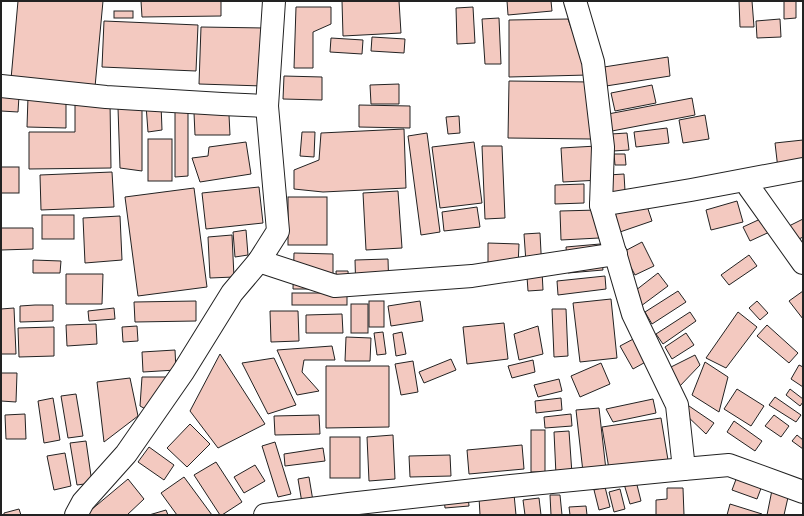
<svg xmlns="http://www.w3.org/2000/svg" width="804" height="516" font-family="Quicksand,sans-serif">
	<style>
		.building { fill: #f3c9c0; stroke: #222 }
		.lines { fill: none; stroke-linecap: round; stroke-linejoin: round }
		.minor-casing { stroke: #222; stroke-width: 24 }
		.minor { stroke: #fff; stroke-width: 22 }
	</style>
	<rect width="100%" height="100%" fill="#fff"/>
	<g class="building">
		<path d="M18,1H103L95,87L11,79Z"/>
		<path d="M141,1H221V16L142,17Z"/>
		<path d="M342,1H399L401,33L343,36Z"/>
		<path d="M507,1H551L552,11L508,15Z"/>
		<path d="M739,1H752L754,27H740Z"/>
		<path d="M784,1H796V18L784,19Z"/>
		<path d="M296,7H331V24L313,32V68H294Z"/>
		<path d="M473,7L475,43L457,44L456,8Z"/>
		<rect x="114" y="11" width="19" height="7"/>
		<path d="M499,18L501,64H485L482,19Z"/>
		<path d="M568,19L588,75L509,77V20Z"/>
		<path d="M780,19L781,37L757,38L756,21Z"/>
		<path d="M104,21L198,25L196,71L102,67Z"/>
		<path d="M201,27L264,28L263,86L199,84Z"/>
		<path d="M372,37L405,39L404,53L371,51Z"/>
		<path d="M331,38L363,40L362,54L330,52Z"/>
		<path d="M668,57L670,76L606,86L604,67Z"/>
		<path d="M284,76L322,77V100L283,99Z"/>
		<path d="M509,81L591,82V139L508,138Z"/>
		<path d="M399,84V104H371L370,85Z"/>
		<path d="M652,85L656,103L615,111L611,93Z"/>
		<path d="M1,95L19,96L18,112L1,111Z"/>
		<path d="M28,97L66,98V128L27,127Z"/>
		<path d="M692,98L695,115L612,131L608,114Z"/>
		<path d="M75,101H110L111,168L29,169V132H75Z"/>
		<path d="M161,104L162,130L148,132L146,105Z"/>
		<path d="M359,105L410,106V128L359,127Z"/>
		<path d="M142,107V171L120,168L118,108Z"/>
		<path d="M188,111V176L175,177V112Z"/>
		<path d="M194,113L229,115L230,135H195Z"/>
		<path d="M705,115L709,139L683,143L679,120Z"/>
		<path d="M459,116L460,133L448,134L446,117Z"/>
		<path d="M667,128L669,143L636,147L634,132Z"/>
		<path d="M404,129L406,188L323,192L294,189V170L319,160L321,133Z"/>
		<path d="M302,132H315L314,157L300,156Z"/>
		<path d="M427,133L440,232L421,235L408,136Z"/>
		<path d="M627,133L629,150L613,151L611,134Z"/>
		<rect x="148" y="139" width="24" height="42"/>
		<path d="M803,140V166L778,169L775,143Z"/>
		<path d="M246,142L251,174L200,182L192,158L208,156L209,147Z"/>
		<path d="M474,142L482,203L440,208L432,147Z"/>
		<path d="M482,146H502L505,218L485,219Z"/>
		<path d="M597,146L600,180L563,182L561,148Z"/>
		<path d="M614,154H625L626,165H615Z"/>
		<rect x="1" y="167" width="18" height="26"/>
		<path d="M112,172L114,207L41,210L40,175Z"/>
		<path d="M624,174L625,191L609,192L608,175Z"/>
		<path d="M584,184V203L555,204V185Z"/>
		<path d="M259,187L263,223L206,229L202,193Z"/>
		<path d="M194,188L207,287L138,296L125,197Z"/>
		<path d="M398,191L402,248L366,250L363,193Z"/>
		<rect x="288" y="197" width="39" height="48"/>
		<path d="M645,200L652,221L617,233L610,212Z"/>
		<path d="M737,201L743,222L711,230L706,210Z"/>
		<path d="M477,207L480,227L444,231L442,212Z"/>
		<path d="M598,210L599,238L561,240L560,211Z"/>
		<rect x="42" y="215" width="32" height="24"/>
		<path d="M769,215L776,229L750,241L743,227Z"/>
		<path d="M120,216L122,260L85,263L83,218Z"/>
		<path d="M803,219V237L791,243L783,229Z"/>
		<path d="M1,228H33V249L1,250Z"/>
		<path d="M246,230L248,255L235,257L233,232Z"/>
		<path d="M540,233L543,290L528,291L524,234Z"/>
		<path d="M232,235L234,277L210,278L208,237Z"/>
		<path d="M642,242L654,266L635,275L623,252Z"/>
		<path d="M488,243L519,244L518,267H488Z"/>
		<path d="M600,244L603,270L568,273L566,247Z"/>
		<path d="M294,253L333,254V289H293Z"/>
		<path d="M749,255L757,266L729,285L721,275Z"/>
		<path d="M388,259L389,292L356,294L355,260Z"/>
		<path d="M33,260L61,261L60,273H33Z"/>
		<path d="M336,271H348L349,289H337Z"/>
		<path d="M658,273L668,286L641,306L631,294Z"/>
		<path d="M66,274H103L102,304H66Z"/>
		<path d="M605,276L606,289L558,295L557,281Z"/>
		<path d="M678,291L686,302L652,324L645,312Z"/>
		<path d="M803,291V319L789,301Z"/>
		<rect x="292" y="293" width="55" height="12"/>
		<path d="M611,299L617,358L580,362L573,303Z"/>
		<path d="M196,301V321L135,322L134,302Z"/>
		<rect x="369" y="301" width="15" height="26"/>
		<path d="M420,301L423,321L391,326L388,306Z"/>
		<path d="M757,301L768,313L760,320L749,308Z"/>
		<rect x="351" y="304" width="17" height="29"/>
		<path d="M35,305H53V321L20,322V306Z"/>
		<path d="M14,308L16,354H1V309Z"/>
		<path d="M114,308L115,319L89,321L88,311Z"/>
		<path d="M552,309H566L568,356L554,357Z"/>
		<path d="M270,311H298L299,341L271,342Z"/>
		<path d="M690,312L696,321L663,344L656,334Z"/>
		<path d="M738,312L757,327L726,368L706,358Z"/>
		<path d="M342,314L343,333H306V315Z"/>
		<path d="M504,323L508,359L467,364L463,327Z"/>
		<path d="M96,324L97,344L67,346L66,325Z"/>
		<path d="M767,325L798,353L789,363L757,336Z"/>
		<path d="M137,326L138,341L123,342L122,327Z"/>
		<path d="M538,326L543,354L519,360L514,334Z"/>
		<path d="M54,327V356L19,357L18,328Z"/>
		<path d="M383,332L386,354L377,355L374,333Z"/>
		<path d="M402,332L406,354L396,356L393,334Z"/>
		<path d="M686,333L694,345L672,359L665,347Z"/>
		<path d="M639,336L651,359L633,369L620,346Z"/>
		<path d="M346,337L371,338L370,361H345Z"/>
		<path d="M332,346L335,360H304L302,372L319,391L297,395L277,350Z"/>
		<path d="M175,350L176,370L143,372L142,352Z"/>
		<path d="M220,354L265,424L218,448L190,411Z"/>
		<path d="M695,355L700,365L678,388L669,368Z"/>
		<path d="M274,358L296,405L268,414L242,363Z"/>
		<path d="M451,359L456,370L424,383L419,372Z"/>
		<path d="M533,360L535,372L512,378L508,366Z"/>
		<path d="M413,361L418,392L401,395L395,364Z"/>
		<path d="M705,362L728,377L719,412L692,395Z"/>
		<path d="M601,363L610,384L580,397L571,376Z"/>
		<path d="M799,365L803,367V387L791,379Z"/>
		<path d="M326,366H389V427L326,428Z"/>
		<path d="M1,373H17L16,402L1,401Z"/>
		<path d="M142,377H167L151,412L140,406Z"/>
		<path d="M130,378L138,416L104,442L97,382Z"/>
		<path d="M559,379L562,391L538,397L534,385Z"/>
		<path d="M737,389L764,406L751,426L724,409Z"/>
		<path d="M790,389L803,399V402L800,406L786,395Z"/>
		<path d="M76,394L83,436L68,438L61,396Z"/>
		<path d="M775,397L801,415L796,422L769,405Z"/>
		<path d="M53,398L60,440L44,443L38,401Z"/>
		<path d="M561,398L562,410L536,413L535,401Z"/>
		<path d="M653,399L656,413L613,422L606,409Z"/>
		<path d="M689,406L714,423L706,434L684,413Z"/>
		<path d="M599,408L606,470L583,472L576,410Z"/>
		<path d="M25,414L26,439H6L5,415Z"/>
		<path d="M571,414L572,426L545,428L544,417Z"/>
		<path d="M319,415L320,434L275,435L274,416Z"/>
		<path d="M774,415L789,426L781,437L765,426Z"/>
		<path d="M661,418L668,460L609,469L602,427Z"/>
		<path d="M734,421L762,441L755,451L727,432Z"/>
		<path d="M190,424L210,444L187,467L167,448Z"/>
		<rect x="531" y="430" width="14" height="42"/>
		<path d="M569,431L572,474L556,475L554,432Z"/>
		<path d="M393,435L395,479L369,481L367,437Z"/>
		<path d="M797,435L803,440V449L792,441Z"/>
		<rect x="330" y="437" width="30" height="41"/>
		<path d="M86,441L92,483L77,485L70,443Z"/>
		<path d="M275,442L291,494L278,497L262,446Z"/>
		<path d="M522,445L524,469L469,474L467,450Z"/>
		<path d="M149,447L174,465L164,480L138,462Z"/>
		<path d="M323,448L325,461L285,466L284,454Z"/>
		<path d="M65,453L71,486L54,490L47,456Z"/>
		<path d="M450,455L451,476L410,477L409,456Z"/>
		<path d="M216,462L242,502L222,515H220L194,475Z"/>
		<path d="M255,465L265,481L244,493L234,477Z"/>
		<path d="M738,474L763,483L757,499L732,490Z"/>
		<path d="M184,477L212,515H177L161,493Z"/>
		<path d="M309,477L313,501L302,503L298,479Z"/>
		<path d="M128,479L144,499L127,515H85Z"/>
		<path d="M636,481L641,501L630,504L624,484Z"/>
		<path d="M605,487L610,507L599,510L594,490Z"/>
		<path d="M667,488H683L684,515H656V500L667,499Z"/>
		<path d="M620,489L625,509L614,512L609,492Z"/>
		<path d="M772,490L789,493L784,515H767Z"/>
		<path d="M514,494L516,515H480L479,497Z"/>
		<path d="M550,495H560L562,515H551Z"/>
		<path d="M468,496L469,506L445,508L444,498Z"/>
		<path d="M539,498L541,515H525L523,500Z"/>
		<path d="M730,504L762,514V515H727Z"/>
		<path d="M586,506L587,515H570L569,507Z"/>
		<path d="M19,509L21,515H4V513Z"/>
		<path d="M166,510L168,515H149Z"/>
	</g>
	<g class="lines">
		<defs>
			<g id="minor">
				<path d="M575,1L593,62L603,147L601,205L633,314L677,405L684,469L729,465L803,492"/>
				<path d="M1,86L106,97L222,104L267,106"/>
				<path d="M749,187L803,263"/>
				<path d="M601,205L691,190L803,169"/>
				<path d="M259,261L335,286L472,276L616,254"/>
				<path d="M76,515L83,502L126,454L183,372L232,293L259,261L278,231L267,106L274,1"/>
				<path d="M265,515L349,504L511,486L684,469"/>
			</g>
		</defs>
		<use href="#minor" class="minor-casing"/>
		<use href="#minor" class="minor"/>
	</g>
	<rect width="804" height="516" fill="none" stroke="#222222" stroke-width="4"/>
</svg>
